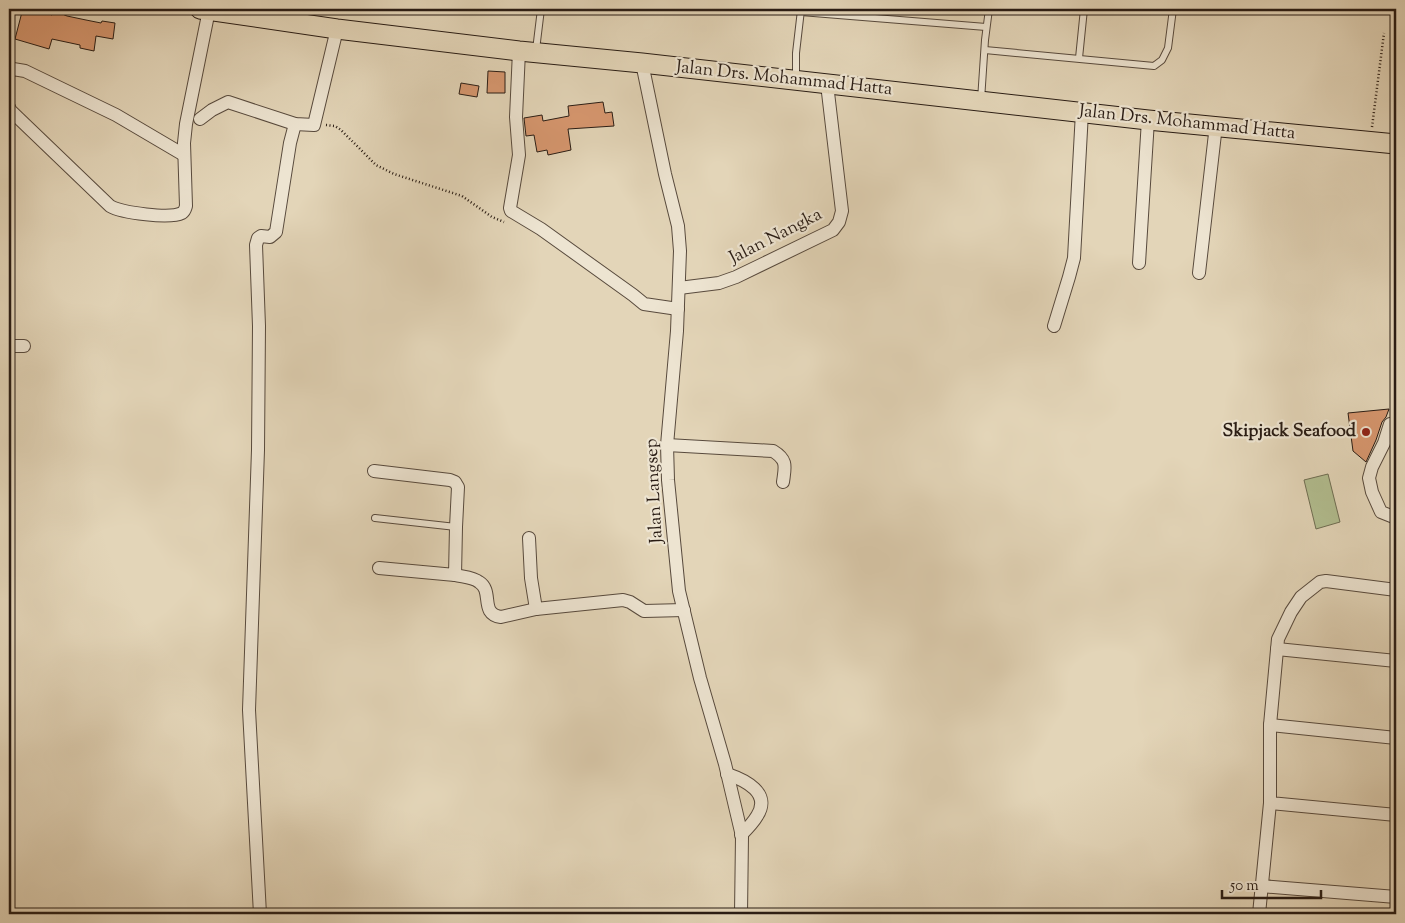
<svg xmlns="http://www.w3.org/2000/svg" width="1405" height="923" font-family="'Sorts Mill Goudy',serif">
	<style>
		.green { fill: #b2be90; stroke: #6e6d52 }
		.building { fill: #d7976f; stroke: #291c14 }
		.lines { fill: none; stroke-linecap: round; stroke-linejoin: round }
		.lane-casing { stroke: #584a3d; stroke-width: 8 }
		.street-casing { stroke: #584a3d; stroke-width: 14 }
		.primary-casing { stroke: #291c14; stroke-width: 21 }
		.path { stroke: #291c14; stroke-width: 2.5; stroke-dasharray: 1 2.5; stroke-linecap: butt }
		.lane { stroke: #ede4d1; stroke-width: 6 }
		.street { stroke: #ede4d1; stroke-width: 12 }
		.primary { stroke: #e3d5b8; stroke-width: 19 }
		.poi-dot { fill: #8f2418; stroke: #ede4d1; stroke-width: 2 }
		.labels { text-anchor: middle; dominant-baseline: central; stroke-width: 4.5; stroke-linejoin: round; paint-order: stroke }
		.street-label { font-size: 18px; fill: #291c14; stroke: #ede4d1 }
		.poi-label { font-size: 18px; font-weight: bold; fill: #291c14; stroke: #ede4d1; text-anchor: end }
	</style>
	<rect width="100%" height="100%" fill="#e3d5b8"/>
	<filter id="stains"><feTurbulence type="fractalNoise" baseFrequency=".004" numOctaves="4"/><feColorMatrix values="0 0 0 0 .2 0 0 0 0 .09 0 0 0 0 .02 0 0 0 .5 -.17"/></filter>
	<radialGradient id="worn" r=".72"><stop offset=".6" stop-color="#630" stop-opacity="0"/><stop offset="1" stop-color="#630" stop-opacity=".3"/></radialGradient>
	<path class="green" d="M1328,474L1340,522L1316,529L1304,480Z"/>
	<g class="building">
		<path d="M28,9L38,11V10L52,15L53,10L67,16L86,20L101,23L102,21L115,23L113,39L96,36L94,51L80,48V45L52,39L49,49L15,39L22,12L26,13Z"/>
		<path d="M488,71L505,72V93H487Z"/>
		<path d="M461,83L479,86L477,97L459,94Z"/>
		<path d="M603,102L605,113L612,112L614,126L568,129L571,150L548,155L547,150L537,152L534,135L526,136L524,118L542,115L543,121L569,116L568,106Z"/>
		<path d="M1389,409L1386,417L1382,422L1376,440L1366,462L1353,451L1348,413Z"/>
	</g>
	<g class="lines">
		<defs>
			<g id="lane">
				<path d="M801,12L986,27"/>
				<path d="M536,50L541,9"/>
				<path d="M985,50L1154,66L1162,60L1168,48L1173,9"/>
				<path d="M1079,58L1084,9"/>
				<path d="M796,77V53L801,10"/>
				<path d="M981,100L985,40L989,9"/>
				<path d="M375,518L456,527"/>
			</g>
			<g id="street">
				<path d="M519,51L516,117L519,155L510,208L511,211L541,229L633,295L644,304L678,309"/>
				<path d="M642,63L665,174L678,226L680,251L677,331L667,445L668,480L679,591L700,678L725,764L742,836L741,914"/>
				<path d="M9,73L13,69L25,71L116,115L184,155"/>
				<path d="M9,107L10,110L110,206C122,213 170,219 182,213C185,211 185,209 186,206L184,143L186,124L209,10"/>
				<path d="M200,119L212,110L228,102L295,124L314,125L337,29"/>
				<path d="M1139,263L1148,120"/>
				<path d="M1199,273L1216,125"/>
				<path d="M679,288L719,283L736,277L833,230L839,222L842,211L827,84"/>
				<path d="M1054,326L1069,277L1074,258L1082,112"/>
				<path d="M9,346H24"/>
				<path d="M1390,424L1384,443L1372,467L1369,478L1372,492L1381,512L1396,518"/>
				<path d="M667,445L773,451C788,460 785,467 783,482"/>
				<path d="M374,471L450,480L455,482L458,487L456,527L455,575L379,568"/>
				<path d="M529,538L531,578L536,609"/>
				<path d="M455,575C463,577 473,577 479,582C494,591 479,614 501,617L536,609L623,600L630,602L644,611L684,610"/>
				<path d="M1396,590L1326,581L1320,582L1301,597L1291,612L1278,639L1270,725V803L1396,815"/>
				<path d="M1277,649L1396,661"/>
				<path d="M1270,725L1396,738"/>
				<path d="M727,774C745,780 772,793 757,816C753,823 747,829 741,835"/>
				<path d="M1261,886L1396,897"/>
				<path d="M260,914L249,710L258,450L259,326L256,245L258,238L261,236L270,237L276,232L290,143L295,124"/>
				<path d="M1259,914L1270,803"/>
			</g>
			<path id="primary" d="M200,9L337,29L519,51L642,63L1148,120L1396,144"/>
		</defs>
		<use href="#lane" class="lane-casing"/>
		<use href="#street" class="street-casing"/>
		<use href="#primary" class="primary-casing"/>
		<g class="path">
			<path d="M326,125L335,126L341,130L376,165L394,174L462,196L492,217L504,222"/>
			<path d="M1372,127L1384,33"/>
		</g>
		<use href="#lane" class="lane"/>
		<use href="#street" class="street"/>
		<use href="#primary" class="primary"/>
	</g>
	<circle class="poi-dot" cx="1366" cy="432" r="5"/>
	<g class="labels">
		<g class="street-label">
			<text transform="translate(784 79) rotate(6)">Jalan Drs. Mohammad Hatta</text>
			<text transform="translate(1187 123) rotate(6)">Jalan Drs. Mohammad Hatta</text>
			<text transform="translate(776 237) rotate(-27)">Jalan Nangka</text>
			<text transform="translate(655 491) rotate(-93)">Jalan Langsep</text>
		</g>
		<g class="poi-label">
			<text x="1356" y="432">Skipjack Seafood</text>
		</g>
	</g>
	<rect width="1405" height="923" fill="none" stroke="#e3d5b8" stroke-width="30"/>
	<rect x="10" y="10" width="1385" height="903" fill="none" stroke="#291c14" stroke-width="2.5"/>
	<rect x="15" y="15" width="1375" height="893" fill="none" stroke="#291c14"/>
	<path d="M1222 890v8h99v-8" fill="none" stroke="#291c14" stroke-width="2.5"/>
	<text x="1230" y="890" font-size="15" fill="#291c14" stroke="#ede4d1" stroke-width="4" paint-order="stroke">50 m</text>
	<rect width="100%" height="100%" filter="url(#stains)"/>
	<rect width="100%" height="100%" fill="url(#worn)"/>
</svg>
